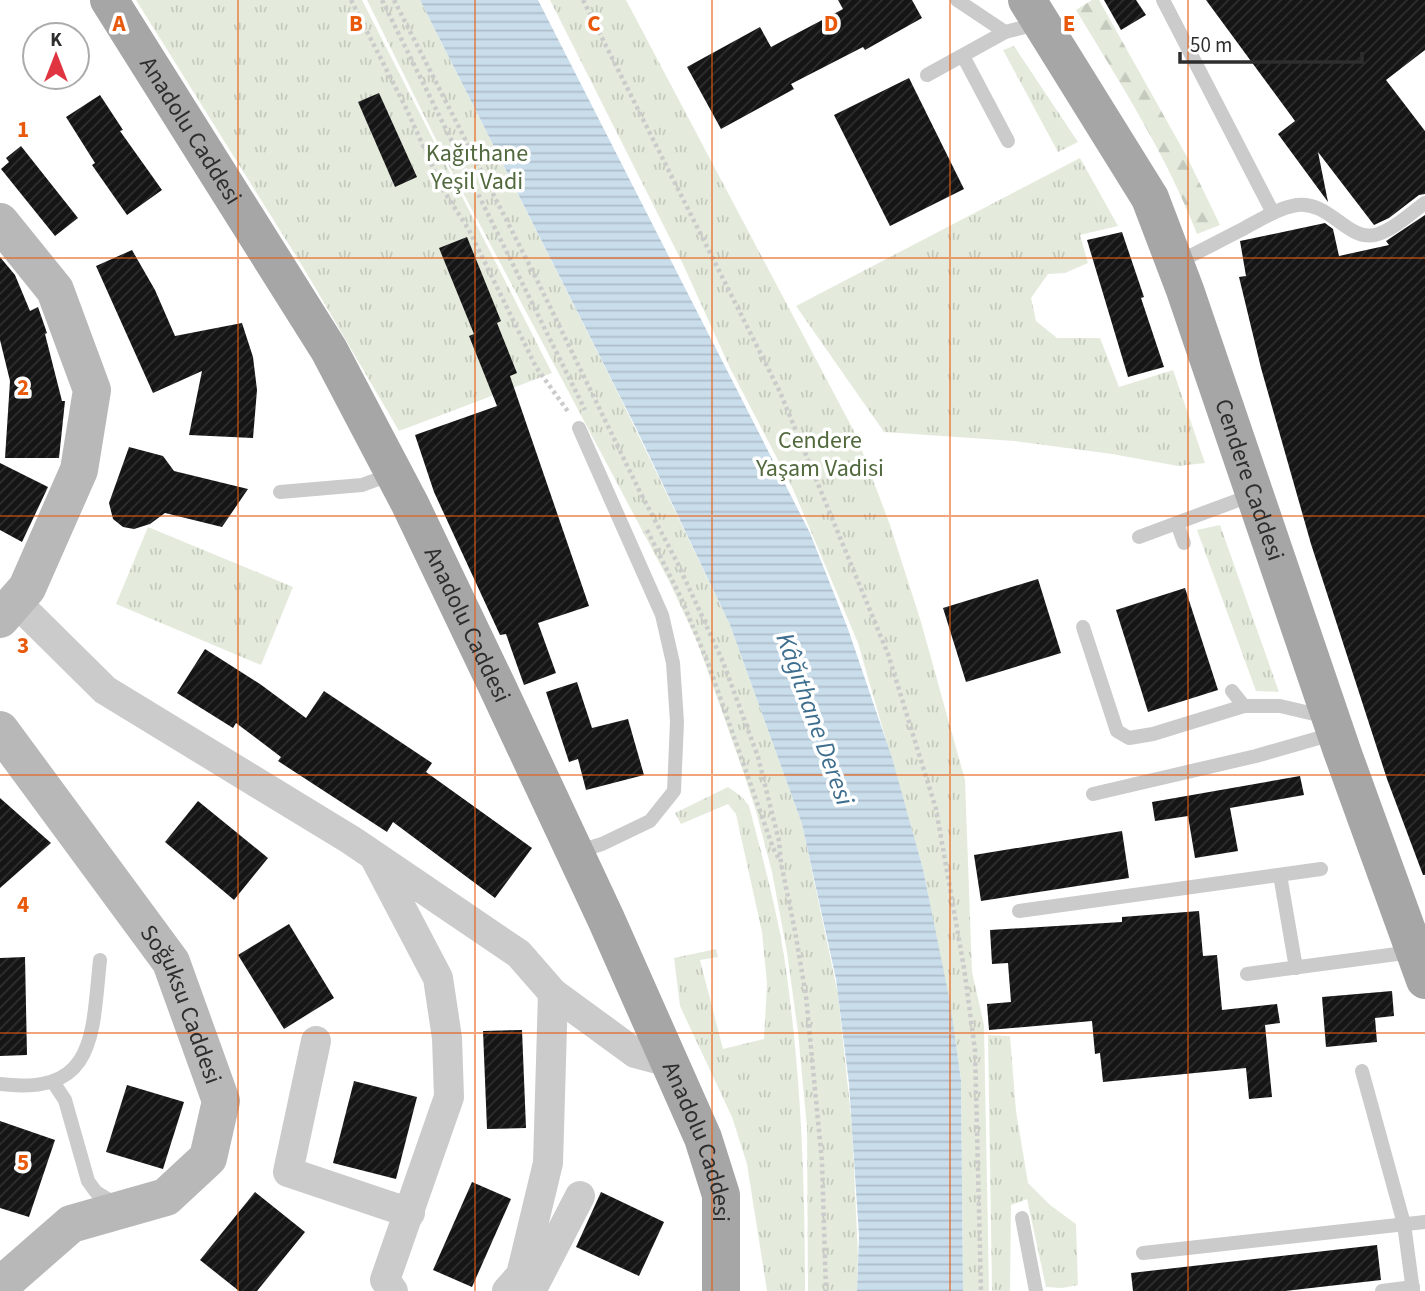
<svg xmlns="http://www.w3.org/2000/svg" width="1425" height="1291" font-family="'Source Sans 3',sans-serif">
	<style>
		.grass { fill: url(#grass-tufts) }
		.forest { fill: url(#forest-firs) }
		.water { fill: url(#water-rules) }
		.building { fill: url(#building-hatch) }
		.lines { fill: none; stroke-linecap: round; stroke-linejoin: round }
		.path { stroke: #cbcbcb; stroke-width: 4.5; stroke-dasharray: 3.5 3.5; stroke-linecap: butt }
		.lane { stroke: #cbcbcb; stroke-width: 14 }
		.street { stroke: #cbcbcb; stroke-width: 30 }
		.secondary { stroke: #b8b8b8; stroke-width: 38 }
		.primary { stroke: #a6a6a6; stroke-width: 38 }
		.grid { fill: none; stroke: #e8590c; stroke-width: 2; stroke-opacity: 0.55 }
		.labels { text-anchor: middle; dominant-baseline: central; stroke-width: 7; stroke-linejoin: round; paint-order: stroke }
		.street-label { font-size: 24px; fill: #2e2e2e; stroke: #fff }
		.park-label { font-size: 24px; fill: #51693d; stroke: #fff }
		.water-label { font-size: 26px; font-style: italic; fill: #3e6e8e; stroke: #fff }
		.grid-label { font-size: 23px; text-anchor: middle; font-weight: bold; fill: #e8590c; stroke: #fff; stroke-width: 7; stroke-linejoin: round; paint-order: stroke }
	</style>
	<defs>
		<pattern id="grass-tufts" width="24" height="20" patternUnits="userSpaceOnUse" patternTransform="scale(1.75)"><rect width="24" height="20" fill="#e4ebdc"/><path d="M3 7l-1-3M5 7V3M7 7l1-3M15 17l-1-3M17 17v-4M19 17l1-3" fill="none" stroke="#c4cabd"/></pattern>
		<pattern id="forest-firs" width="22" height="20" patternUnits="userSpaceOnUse" patternTransform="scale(1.75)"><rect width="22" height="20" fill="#e4ebdc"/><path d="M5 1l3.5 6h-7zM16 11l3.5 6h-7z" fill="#c4cabd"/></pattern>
		<pattern id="water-rules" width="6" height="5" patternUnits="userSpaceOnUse" patternTransform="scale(1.75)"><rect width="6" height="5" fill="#c9ddeb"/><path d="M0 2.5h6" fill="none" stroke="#adbeca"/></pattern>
		<pattern id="building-hatch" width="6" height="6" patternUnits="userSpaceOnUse" patternTransform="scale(1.75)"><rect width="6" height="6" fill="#151515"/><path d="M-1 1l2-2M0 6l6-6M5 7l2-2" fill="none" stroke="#2f2f2f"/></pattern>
	</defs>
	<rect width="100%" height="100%" fill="#fff"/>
	<g class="grass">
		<path d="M136,0H362L552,373L399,431L306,272Z"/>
		<path d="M367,0H420L619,395L730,625L802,824L838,994L852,1126L858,1256L857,1291H808L807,1128L798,1032L787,952L772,872L756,811L741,765L697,641L669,581L453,174Z"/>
		<path d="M550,0H626L856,435L890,525L921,622L965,780L972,972L984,1025L989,1291H963L961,1080L950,1006L923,869L858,643L793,489L730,368L682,262Z"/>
		<path d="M1014,46L1078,142L1058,152L1003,50Z"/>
		<path d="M1080,158L1118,226L1080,235L1088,263L1065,273L1048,274L1031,298L1036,321L1057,338H1100L1119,387L1173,370L1205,463L1178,466L1112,454L1014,441L884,432L796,306Z"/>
		<path d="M1220,525L1279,692L1256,691L1197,530Z"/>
		<path d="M148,527L293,587L261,665L116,604Z"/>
		<path d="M728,787L742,797L749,806C762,855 776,906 784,956C801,1068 805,1179 805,1291H767L747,1164L732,1117L680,1006L674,958L716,949L718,957L700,960L723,1049L764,1039L767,984L762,932L736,814L728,804L681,824L675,813Z"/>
		<path d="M988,1035L1010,1036L1016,1111L1028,1183L1050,1205L1076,1224L1078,1285L1062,1288L1046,1287L1027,1199L1011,1205L1010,1291H992Z"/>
	</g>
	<path class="forest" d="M1092,0H1099L1187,157L1220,225L1197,234C1166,154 1120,83 1076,10Z"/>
	<path class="water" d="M420,0H538L810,533L848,629L892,758L923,869L950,1002L961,1080L963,1291H857L859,1236L849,1084L836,979L802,824L730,625L635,426Z"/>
	<g class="building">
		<path d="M838,0H912L922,18L865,50L863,47L791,84L794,89L721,129L687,67L760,27L771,47L843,9Z"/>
		<path d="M1104,0H1136L1146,15L1121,30Z"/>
		<path d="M1206,0H1425V50L1386,80L1425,131V194L1419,195L1389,218L1374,225L1318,152L1328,202L1278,134L1295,121Z"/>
		<path d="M909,78L964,189L890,226L834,115Z"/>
		<path d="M379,93L417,177L395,187L358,102Z"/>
		<path d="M100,95L123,130L120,131L162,190L127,215L92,165L95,163L66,117Z"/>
		<path d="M21,146L78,218L55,236L1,169L9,162L6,158Z"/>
		<path d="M1425,215V875H1423L1387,779L1311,544L1261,368L1239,277L1246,276L1240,241L1325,223L1333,229L1339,256L1389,245L1386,241Z"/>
		<path d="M1122,232L1144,297L1141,298L1164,367L1128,377L1087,240Z"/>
		<path d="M467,237L501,321L497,323L517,373L510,376L589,606L538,623L556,673L524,685L506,634L500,635L434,492L415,435L497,406L469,336L474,334L439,248Z"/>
		<path d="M132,250L155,290L175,336L242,323L253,357L257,390L253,438L189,435L202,371L153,393L96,266Z"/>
		<path d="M0,257L15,275L30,311L38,307L47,333L45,334L62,401H65L59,458H5L10,381L0,340Z"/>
		<path d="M129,447L163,456L174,471L248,489L222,527L165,513L150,524L134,529L123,527L113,519L109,503Z"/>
		<path d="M0,463L48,487L22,542L0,530Z"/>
		<path d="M1038,579L1061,653L966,682L943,608Z"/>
		<path d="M1185,588L1218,690L1148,712L1116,610Z"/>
		<path d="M205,649L260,684L306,718L324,691L432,763L426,772L532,848L495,898L393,822L387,832L278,761L281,757L236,723L233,728L177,693Z"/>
		<path d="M577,682L592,728L628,719L644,775L586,790L578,759L569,762L546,692Z"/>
		<path d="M1300,776L1304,795L1230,808L1238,851L1195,858L1188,816L1155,821L1152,802Z"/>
		<path d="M0,798L51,843L0,888Z"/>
		<path d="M198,801L268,858L234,900L165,842Z"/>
		<path d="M1122,831L1129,878L981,901L974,855Z"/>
		<path d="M1199,911L1203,956L1217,955L1222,1010L1277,1004L1280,1023L1265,1025L1272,1097L1249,1099L1246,1068L1103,1082L1100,1053L1095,1054L1092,1021L989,1030L987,1004L1011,1002L1008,963L992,964L990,930L1122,922V917Z"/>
		<path d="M289,924L334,998L284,1029L238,955Z"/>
		<path d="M25,957L27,1055L0,1056V958Z"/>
		<path d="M1392,991L1394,1016L1375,1018L1377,1042L1326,1047L1322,997Z"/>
		<path d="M522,1030L526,1128L487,1129L483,1031Z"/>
		<path d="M354,1081L417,1097L396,1179L333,1163Z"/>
		<path d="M127,1085L184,1102L163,1169L106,1152Z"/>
		<path d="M0,1121L55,1140L29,1217L0,1208Z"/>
		<path d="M472,1182L511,1199L472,1287L433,1270Z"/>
		<path d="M255,1192L305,1232L257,1291H239L200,1260Z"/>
		<path d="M601,1192L664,1222L639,1276L576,1247Z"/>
		<path d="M1377,1245L1381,1280L1285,1291H1133L1131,1273Z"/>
	</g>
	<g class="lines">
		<g class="path">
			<path d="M351,0L407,110L442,188L469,230L536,367L569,413"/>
			<path d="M382,0L585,410"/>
			<path d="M394,0L536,278L639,490L678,564L723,662L758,757L779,841L781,863L795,931L806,996L822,1162L826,1291"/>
			<path d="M583,0L780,392L888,654L936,809L964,968L975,1050L981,1291"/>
			<path d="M647,530L681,598L708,663L773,848L779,859"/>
		</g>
		<g class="lane">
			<path d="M957,0L1005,32L1025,27L1038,19"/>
			<path d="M1163,0L1273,213"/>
			<path d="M963,56L1008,141"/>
			<path d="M927,75L1005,32"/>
			<path d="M1176,263C1199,252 1221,240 1243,229C1260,220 1278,208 1297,205C1330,201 1347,241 1375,235C1392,231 1411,213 1425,203"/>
			<path d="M280,492L362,485L392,474"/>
			<path d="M1177,523L1184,543"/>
			<path d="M1139,537L1252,495"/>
			<path d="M1083,627L1117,731L1129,738L1153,734L1244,706"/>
			<path d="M1232,691L1244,706H1280L1327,717"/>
			<path d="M1093,794L1256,756L1336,733"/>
			<path d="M576,852L602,844L650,821L674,791L677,722L673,663L662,615L579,428"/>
			<path d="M1280,875L1296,968"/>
			<path d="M1019,911L1321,869"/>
			<path d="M1247,974L1412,952"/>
			<path d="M1362,1071L1404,1224L1413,1291"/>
			<path d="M53,1082L65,1100L88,1181L96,1192L117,1205"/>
			<path d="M0,1084C97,1096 92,1034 100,960"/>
			<path d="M1022,1218L1036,1291"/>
			<path d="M1143,1253L1425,1222"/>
			<path d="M1382,1291L1413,1287"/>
		</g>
		<g class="street">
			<path d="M15,601L105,690L351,840L519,954L553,993L635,1053L669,1062"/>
			<path d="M375,858L438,978L447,1038L449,1097L385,1280L393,1291"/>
			<path d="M316,1041L288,1172L410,1213"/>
			<path d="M507,1291L521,1275L548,1163L553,993"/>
			<path d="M531,1291L580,1196"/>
		</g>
		<g class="secondary">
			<path d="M0,222L55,290L92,390L79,470L27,588L0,619"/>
			<path id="s1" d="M0,730L171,962L221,1101L208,1158L166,1197L71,1224L0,1286"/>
		</g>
		<g class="primary">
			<path id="s2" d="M109,0L329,350L410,504L497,686L606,919L703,1138L721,1195V1291"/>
			<path id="s3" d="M1027,0L1150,198L1185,290L1342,751L1425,980"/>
		</g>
	</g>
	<path class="grid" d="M238,0V1291M475,0V1291M712,0V1291M950,0V1291M1188,0V1291M0,258H1425M0,516H1425M0,775H1425M0,1033H1425"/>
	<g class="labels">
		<g class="street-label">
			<text stroke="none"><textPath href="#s2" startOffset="154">Anadolu Caddesi</textPath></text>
			<text stroke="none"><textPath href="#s3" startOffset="532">Cendere Caddesi</textPath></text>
			<text stroke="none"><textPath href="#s2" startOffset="721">Anadolu Caddesi</textPath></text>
			<text stroke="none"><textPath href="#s1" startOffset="331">Soğuksu Caddesi</textPath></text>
			<text stroke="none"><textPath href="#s2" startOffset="1288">Anadolu Caddesi</textPath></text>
		</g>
		<g class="park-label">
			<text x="477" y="153">Kağıthane<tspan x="477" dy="28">Yeşil Vadi</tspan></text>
			<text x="820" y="440">Cendere<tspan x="820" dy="28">Yaşam Vadisi</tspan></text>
		</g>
		<g class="water-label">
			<text transform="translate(815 719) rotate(70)">Kâğıthane Deresi</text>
		</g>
	</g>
	<g class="grid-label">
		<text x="119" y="31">A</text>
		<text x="356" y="31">B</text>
		<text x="594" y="31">C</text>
		<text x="831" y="31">D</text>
		<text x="1069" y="31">E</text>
		<text x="23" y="137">1</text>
		<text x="23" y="395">2</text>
		<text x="23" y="653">3</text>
		<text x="23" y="912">4</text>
		<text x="23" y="1170">5</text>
	</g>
	<g transform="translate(56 56)"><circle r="33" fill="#ffffff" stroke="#ababab" stroke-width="2"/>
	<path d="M0-5L12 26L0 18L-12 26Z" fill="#e03540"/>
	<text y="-10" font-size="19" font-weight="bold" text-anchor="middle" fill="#2e2e2e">K</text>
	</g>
	<path d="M1180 52v10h182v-10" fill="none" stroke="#2e2e2e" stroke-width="3.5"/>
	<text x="1190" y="52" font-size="21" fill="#2e2e2e" stroke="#ffffff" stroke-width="5" paint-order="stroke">50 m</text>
</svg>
